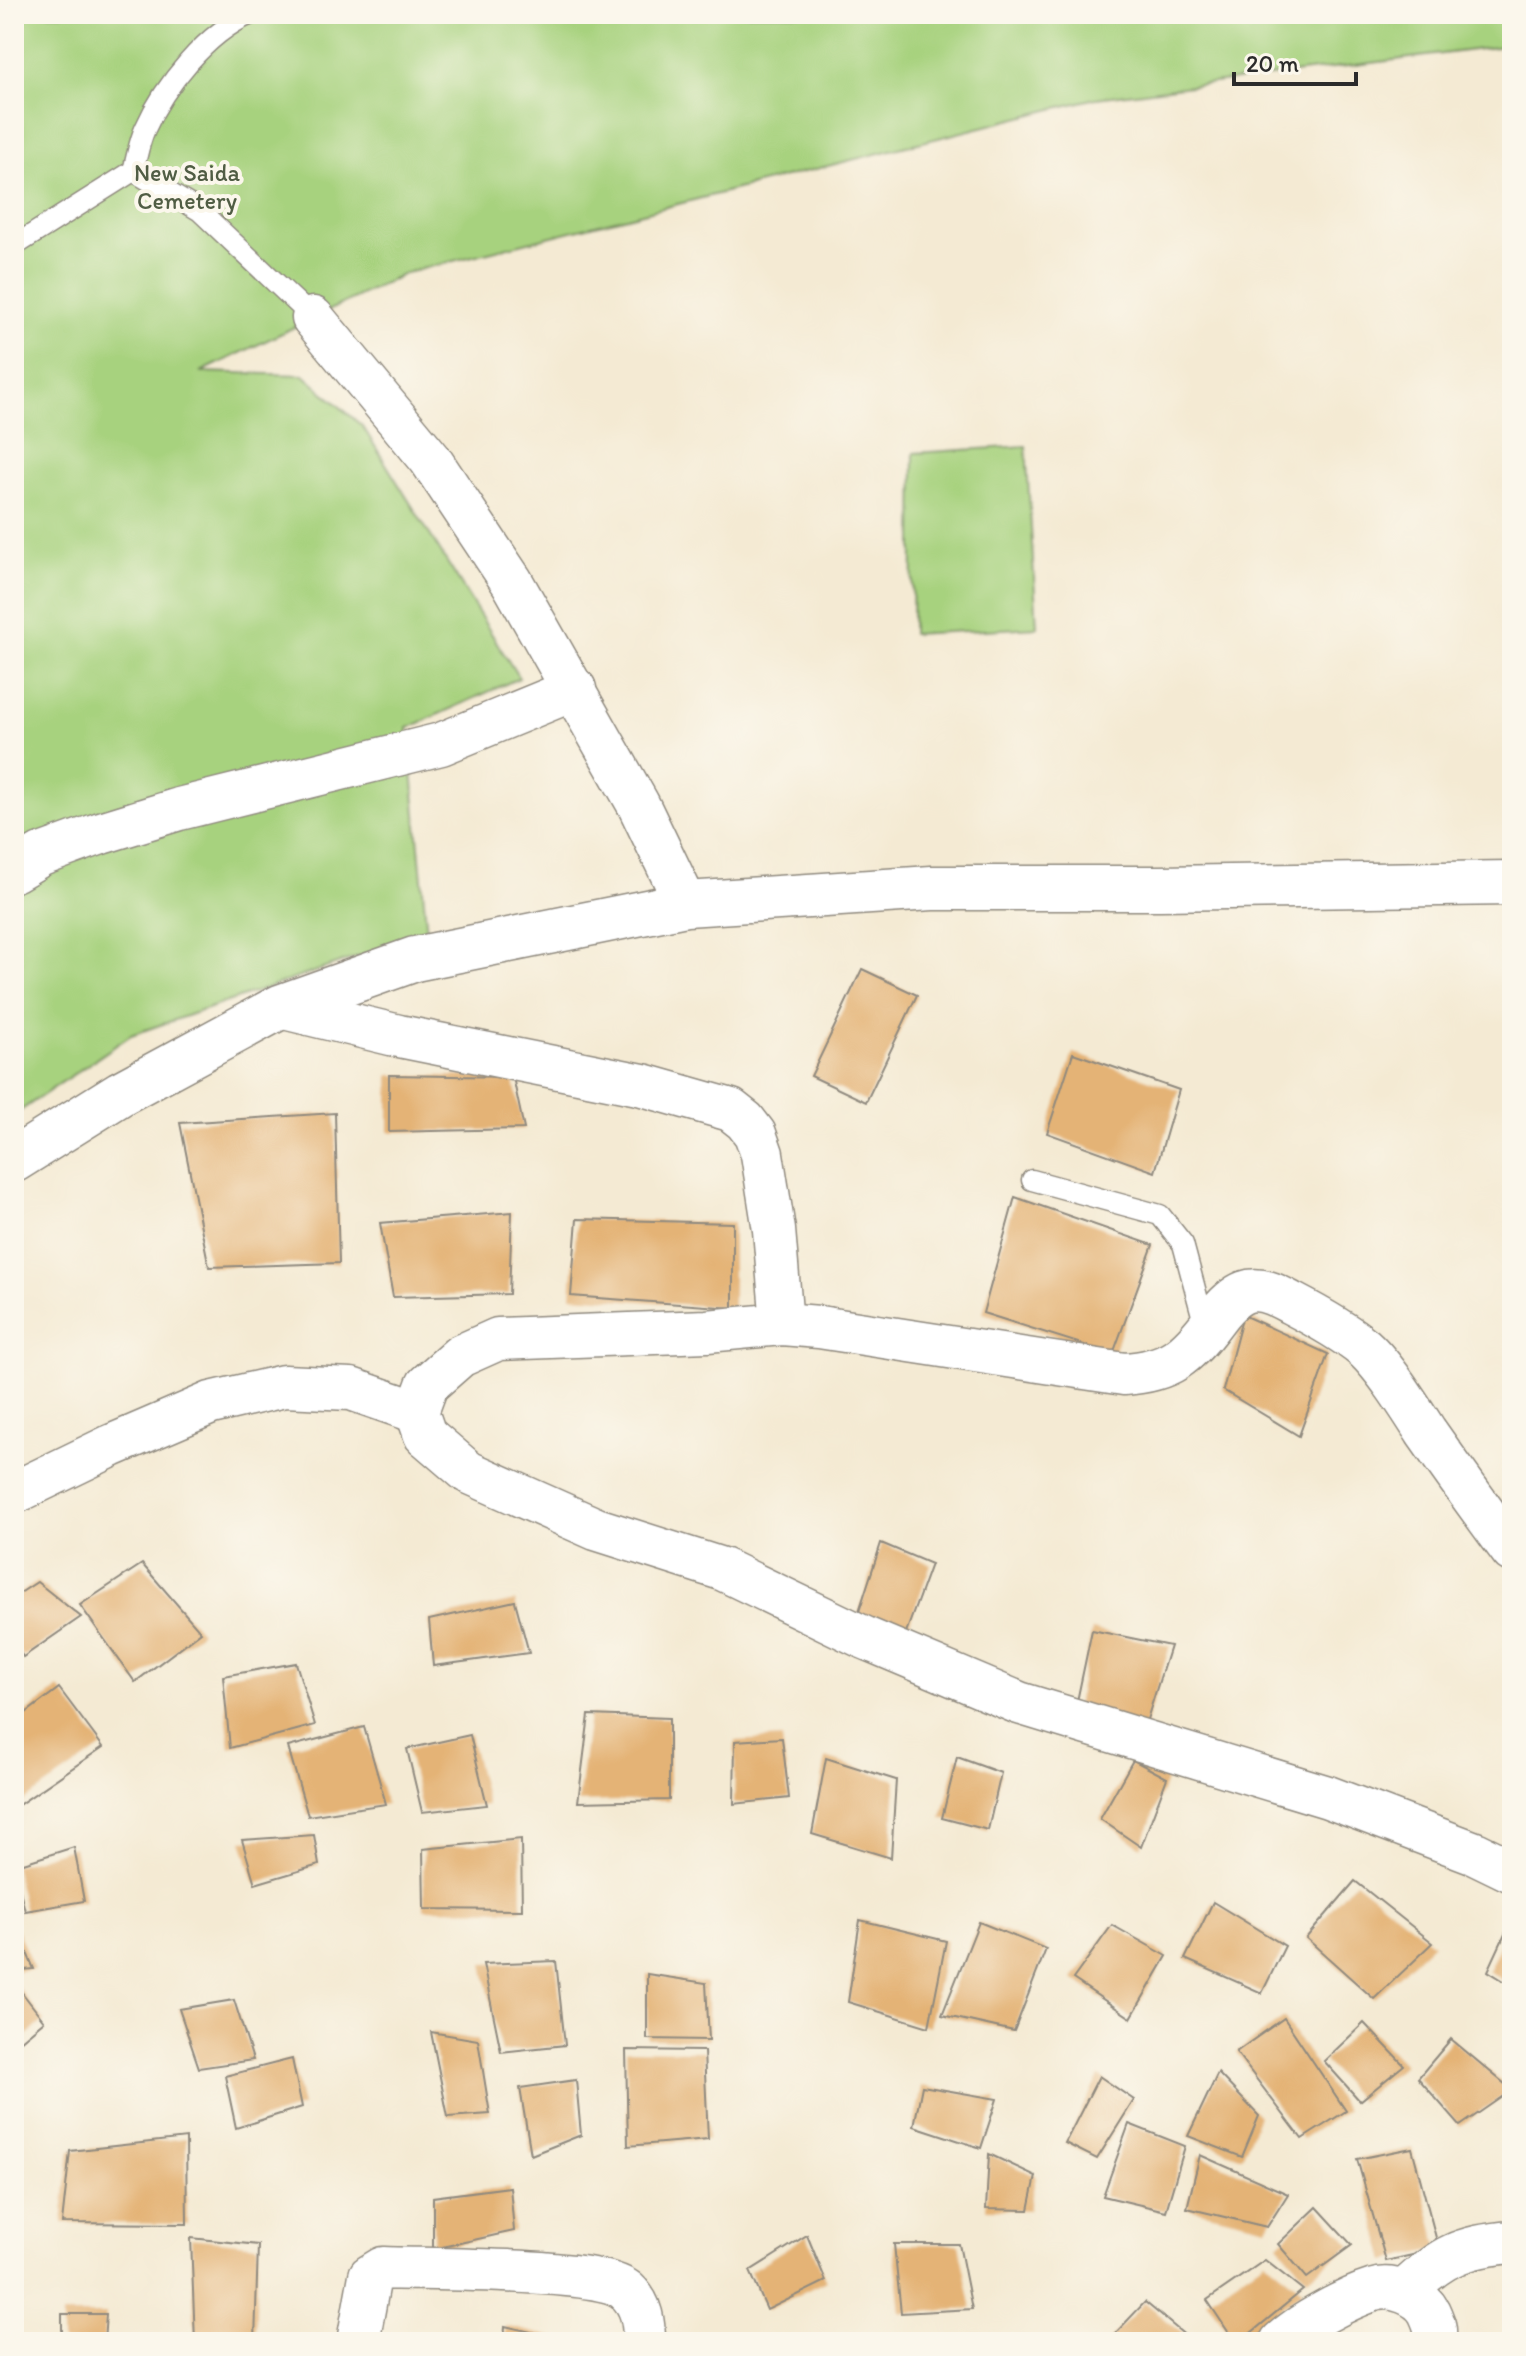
<svg xmlns="http://www.w3.org/2000/svg" width="1526" height="2356" font-family="Itim,sans-serif">
	<style>
		.green { fill: #a7d27e; stroke: #697e54; stroke-width: 2 }
		.building { fill: #e4b376 }
		.lines { fill: none; stroke-linecap: round; stroke-linejoin: round }
		.lane-casing { stroke: #908a7f; stroke-width: 23 }
		.street-casing { stroke: #908a7f; stroke-width: 45 }
		.secondary-casing { stroke: #908a7f; stroke-width: 47 }
		.lane { stroke: #fff; stroke-width: 20 }
		.street { stroke: #fff; stroke-width: 42 }
		.secondary { stroke: #fff; stroke-width: 44 }
		.labels { text-anchor: middle; dominant-baseline: central; stroke-width: 8; stroke-linejoin: round; paint-order: stroke }
		.park-label { font-size: 24px; fill: #505d44; stroke: #fbf7ec }
	</style>
	<rect width="100%" height="100%" fill="#fbf7ec"/>
	<filter id="ink" filterUnits="userSpaceOnUse"><feTurbulence type="fractalNoise" baseFrequency=".0125" numOctaves="2"/><feDisplacementMap in="SourceGraphic" scale="16" xChannelSelector="R" yChannelSelector="G"/><feConvolveMatrix kernelMatrix="1 2 1 2 8 2 1 2 1" color-interpolation-filters="sRGB"/></filter>
	<filter id="wash" filterUnits="userSpaceOnUse"><feTurbulence type="fractalNoise" baseFrequency=".006" numOctaves="4" result="noise"/><feDisplacementMap in="SourceGraphic" scale="32" xChannelSelector="R" yChannelSelector="G"/><feGaussianBlur stdDeviation="1.8" result="paint"/><feColorMatrix in="noise" values="0 0 0 0 0 0 0 0 0 0 0 0 0 0 0 0 0 1.4 0 .05"/><feComposite in="paint" operator="in"/></filter>
	<g filter="url(#wash)">
		<rect width="100%" height="100%" fill="#f4ead3"/>
		<g class="green">
			<path d="M14,14H1512V45L1096,98L406,273L201,372L304,375L363,427L519,678L408,728L427,933L131,1035L14,1115Z"/>
			<path d="M1026,446L1037,627L912,634L914,453Z"/>
		</g>
		<g id="blocks">
			<g class="building">
				<path d="M862,969L917,995L866,1102L811,1076Z"/>
				<path d="M1073,1053L1179,1090L1155,1172L1047,1133Z"/>
				<path d="M389,1075L513,1077L524,1129L389,1132Z"/>
				<path d="M335,1113L339,1263L209,1267L180,1123Z"/>
				<path d="M1015,1197L1153,1245L1113,1354L983,1313Z"/>
				<path d="M512,1212L509,1294L393,1297L380,1223Z"/>
				<path d="M577,1219L733,1223V1308L571,1296Z"/>
				<path d="M1243,1315L1328,1354L1299,1436L1223,1390Z"/>
				<path d="M881,1543L931,1564L904,1638L856,1621Z"/>
				<path d="M142,1564L201,1632L135,1682L80,1605Z"/>
				<path d="M37,1582L81,1617L23,1657L14,1643V1597Z"/>
				<path d="M515,1601L529,1653L433,1666L429,1620Z"/>
				<path d="M1092,1630L1170,1646L1144,1729L1076,1706Z"/>
				<path d="M296,1663L315,1725L230,1748L223,1676Z"/>
				<path d="M59,1688L103,1747L14,1808V1722Z"/>
				<path d="M589,1715L669,1718V1800L578,1802Z"/>
				<path d="M364,1727L386,1804L308,1816L288,1747Z"/>
				<path d="M470,1735L487,1805L422,1812L407,1749Z"/>
				<path d="M782,1738L789,1798L734,1804L735,1741Z"/>
				<path d="M957,1757L1001,1773L988,1830L942,1818Z"/>
				<path d="M826,1758L896,1780L891,1858L812,1834Z"/>
				<path d="M1133,1760L1167,1778L1141,1847L1100,1819Z"/>
				<path d="M314,1835L319,1865L255,1884L242,1840Z"/>
				<path d="M521,1839L522,1910L424,1909L423,1849Z"/>
				<path d="M74,1847L84,1901L25,1911L14,1866Z"/>
				<path d="M1355,1881L1433,1943L1374,1999L1306,1938Z"/>
				<path d="M1213,1902L1285,1946L1262,1993L1185,1959Z"/>
				<path d="M860,1920L946,1941L929,2027L848,2002Z"/>
				<path d="M979,1922L1046,1949L1014,2031L942,2015Z"/>
				<path d="M14,1923L34,1969L14,1971Z"/>
				<path d="M1112,1925L1167,1956L1131,2018L1073,1979Z"/>
				<path d="M1506,1932L1512,1936V1986L1488,1971Z"/>
				<path d="M556,1961L565,2045L501,2052L483,1964Z"/>
				<path d="M647,1974L706,1983L709,2040L647,2039Z"/>
				<path d="M14,1982L44,2021L14,2046Z"/>
				<path d="M234,2000L253,2060L199,2068L179,2009Z"/>
				<path d="M1284,2018L1346,2111L1302,2139L1236,2052Z"/>
				<path d="M1364,2023L1404,2065L1360,2101L1324,2061Z"/>
				<path d="M431,2032L478,2040L490,2114L448,2117Z"/>
				<path d="M1451,2039L1512,2090L1460,2126L1418,2078Z"/>
				<path d="M626,2050L704,2051L708,2139L628,2146Z"/>
				<path d="M292,2059L302,2107L236,2128L225,2076Z"/>
				<path d="M1218,2073L1259,2116L1242,2157L1188,2136Z"/>
				<path d="M1099,2076L1134,2100L1097,2159L1065,2143Z"/>
				<path d="M576,2080L581,2135L531,2155L520,2088Z"/>
				<path d="M922,2086L997,2099L981,2148L914,2126Z"/>
				<path d="M1129,2124L1185,2146L1166,2211L1103,2196Z"/>
				<path d="M186,2138L187,2224L62,2223L70,2151Z"/>
				<path d="M1412,2148L1439,2249L1386,2261L1357,2159Z"/>
				<path d="M989,2154L1036,2176L1029,2210L986,2209Z"/>
				<path d="M1200,2155L1288,2194L1267,2227L1187,2208Z"/>
				<path d="M510,2187L514,2231L433,2249V2197Z"/>
				<path d="M1317,2207L1352,2245L1307,2278L1278,2244Z"/>
				<path d="M807,2235L826,2281L767,2310L750,2271Z"/>
				<path d="M191,2238L258,2245L255,2342H195Z"/>
				<path d="M894,2244H959L972,2309L901,2313Z"/>
				<path d="M1265,2260L1303,2290L1240,2342H1235L1207,2300Z"/>
				<path d="M1145,2302L1193,2342H1107Z"/>
				<path d="M62,2314H106L104,2342H62Z"/>
				<path d="M505,2326L570,2341V2342H504Z"/>
			</g>
		</g>
	</g>
	<g filter="url(#ink)">
		<use href="#blocks" fill-opacity="0" stroke="#908a7f" stroke-width="2"/>
		<g class="lines">
			<defs>
				<g id="lane">
					<path d="M133,171C137,157 139,142 145,129C164,86 207,32 251,14"/>
					<path d="M14,246L133,171L200,211L313,318"/>
					<path d="M1032,1180L1160,1215L1183,1244L1206,1330"/>
				</g>
				<g id="street">
					<path d="M313,318L430,459L512,582L638,804L686,904"/>
					<path d="M14,871L41,855L101,833L179,809L441,744L575,689"/>
					<path d="M280,1007L399,1036L643,1085L731,1110L745,1121L755,1134L762,1154L774,1230L782,1324L707,1331L498,1339L460,1356L427,1385L417,1412L425,1435L468,1472L596,1529L722,1569L865,1638L1019,1703L1328,1797L1475,1853L1512,1871"/>
					<path d="M782,1324L819,1327L1124,1374C1170,1371 1187,1356 1214,1320C1222,1309 1232,1297 1245,1292C1261,1286 1278,1296 1291,1303C1316,1316 1342,1330 1364,1348C1385,1367 1410,1407 1426,1432C1454,1472 1483,1512 1512,1551"/>
					<path d="M14,1493L111,1446L211,1403L284,1386L351,1389L417,1412"/>
					<path d="M1405,2291C1441,2256 1462,2246 1512,2242"/>
					<path d="M358,2342L370,2276L383,2268C427,2270 601,2267 627,2291C642,2305 644,2323 644,2342"/>
					<path d="M1281,2342C1301,2323 1348,2298 1374,2290C1392,2284 1420,2295 1429,2312C1434,2323 1437,2330 1434,2342"/>
				</g>
				<path id="secondary" d="M14,1160L121,1093L280,1007L415,959L686,904L932,888H1160L1512,883"/>
			</defs>
			<use href="#lane" class="lane-casing"/>
			<use href="#street" class="street-casing"/>
			<use href="#secondary" class="secondary-casing"/>
			<use href="#lane" class="lane"/>
			<use href="#street" class="street"/>
			<use href="#secondary" class="secondary"/>
		</g>
	</g>
	<g class="labels">
		<g class="park-label">
			<text x="187" y="172">New Saida<tspan x="187" dy="28">Cemetery</tspan></text>
		</g>
	</g>
	<rect width="1526" height="2356" fill="none" stroke="#fbf7ec" stroke-width="48"/>
	<path d="M1234 72v12h122v-12" fill="none" stroke="#2b2b2b" stroke-width="4"/>
	<text x="1246" y="72" font-size="24" fill="#2b2b2b" stroke="#fbf7ec" stroke-width="6" paint-order="stroke">20 m</text>
</svg>
